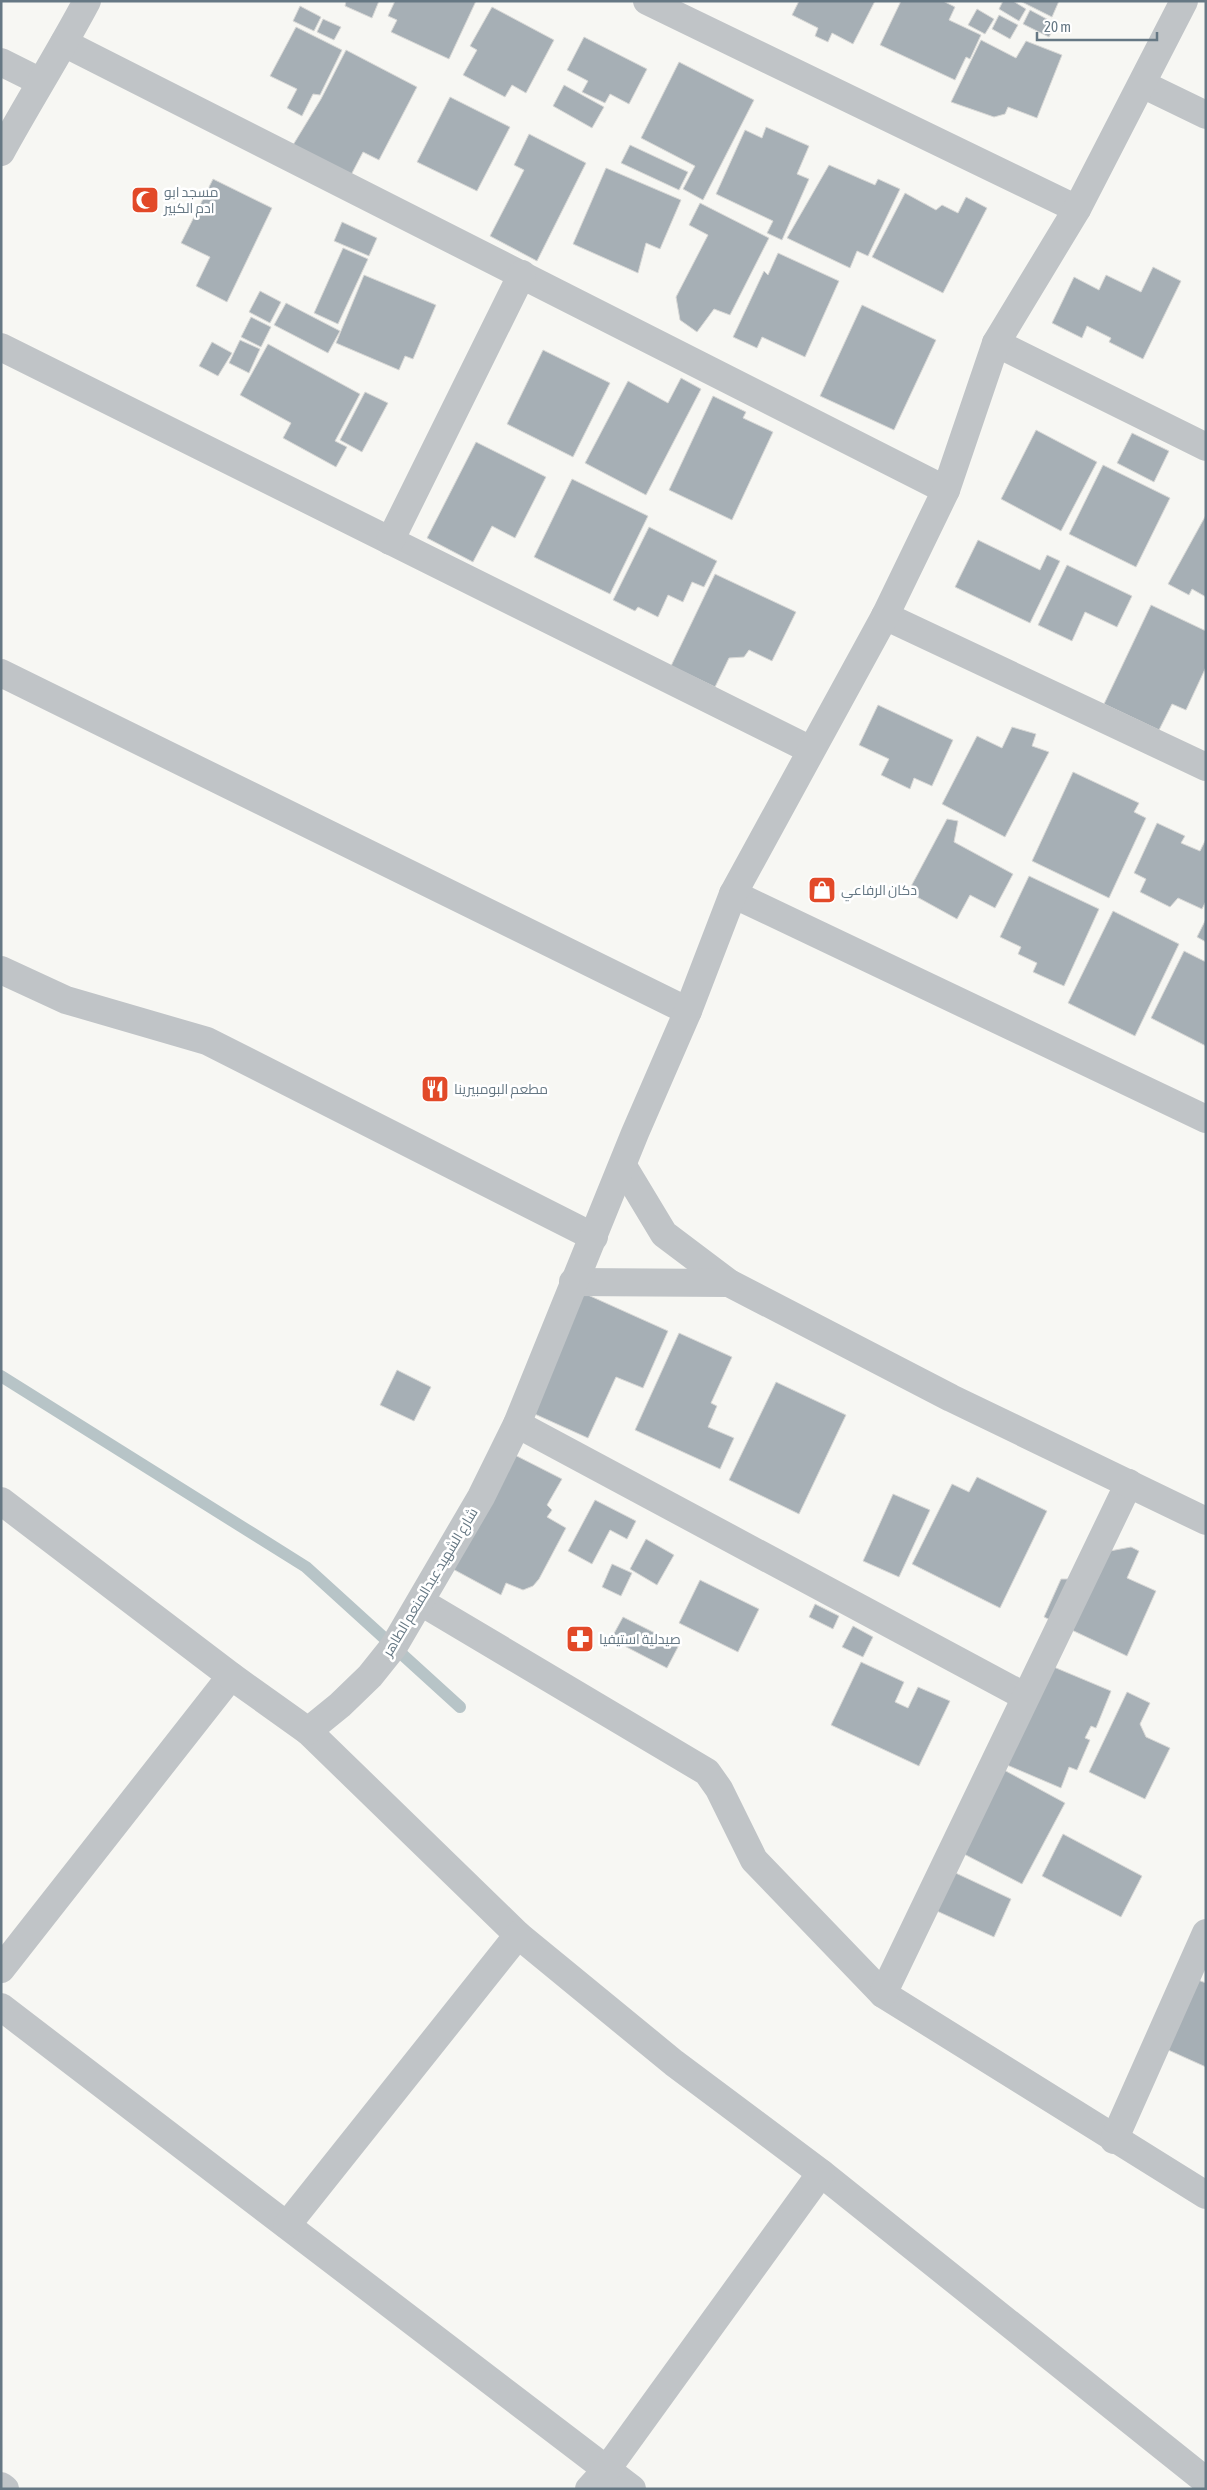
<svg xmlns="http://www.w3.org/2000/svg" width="1207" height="2490" font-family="'Asap Condensed',Cairo,sans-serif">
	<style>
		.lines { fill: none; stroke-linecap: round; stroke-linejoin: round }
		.stream { stroke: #b7c4c7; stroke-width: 12 }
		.building { fill: #a6afb5; stroke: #d8d8d6 }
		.minor { stroke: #c0c4c7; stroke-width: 28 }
		.tertiary { stroke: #c0c4c7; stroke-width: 28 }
		.labels { text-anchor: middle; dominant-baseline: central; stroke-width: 5; stroke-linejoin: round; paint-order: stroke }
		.poi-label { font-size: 14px; fill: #667884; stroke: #fff; text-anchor: start }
		.street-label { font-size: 14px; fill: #667884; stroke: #fff }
	</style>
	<rect width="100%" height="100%" fill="#f7f7f3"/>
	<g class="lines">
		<path class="stream" d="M1,1376L306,1567L460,1707"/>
	</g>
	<g class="building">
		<path d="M346,1H379L372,18L345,6Z"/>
		<path d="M395,1H476L449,59L391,32L397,20L388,16Z"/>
		<path d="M799,1H875L853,44L832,33L828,42L815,36L818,28L792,15Z"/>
		<path d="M901,1H943L955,7L949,20L981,35L970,59L966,57L955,80L880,45Z"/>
		<path d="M1003,1H1013L1026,9L1019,21L999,9Z"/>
		<path d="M1020,1H1059L1052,17Z"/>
		<path d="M300,6L321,17L314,31L293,21Z"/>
		<path d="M492,7L554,40L526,93L512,85L505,97L463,75L477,50L470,46Z"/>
		<path d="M977,9L994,19L985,34L968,25Z"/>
		<path d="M1030,10L1056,24L1049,37L1023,24Z"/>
		<path d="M999,15L1018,25L1010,39L992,29Z"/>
		<path d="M323,19L341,27L334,40L317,32Z"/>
		<path d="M296,27L342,50L320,95L313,94L302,116L287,108L297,89L270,76Z"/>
		<path d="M584,37L647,69L629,104L610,94L605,103L582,92L588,81L567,70Z"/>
		<path d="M981,40L1016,58L1026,41L1062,55L1037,118L1008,107L1005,114L994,117L951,102Z"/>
		<path d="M346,50L417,87L379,160L363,152L351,175L293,145L321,99Z"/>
		<path d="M679,62L754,100L703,200L683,189L695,166L641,138Z"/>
		<path d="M564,85L604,107L592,128L553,106Z"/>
		<path d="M450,97L510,127L477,191L417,162Z"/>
		<path d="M766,127L809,146L797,174L809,179L782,240L767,233L773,221L716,194L745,130L762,138Z"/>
		<path d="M529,134L586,163L537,261L490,236L524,170L514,165Z"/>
		<path d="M630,145L688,172L679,190L621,163Z"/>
		<path d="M829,165L875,185L878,179L900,189L868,256L857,251L850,268L787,238Z"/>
		<path d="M606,168L681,200L660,249L646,243L638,273L573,244Z"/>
		<path d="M213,179L272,208L227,302L196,286L210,257L181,243Z"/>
		<path d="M905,193L936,210L942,205L958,213L966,197L987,208L943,293L872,257Z"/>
		<path d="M700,203L769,238L730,315L714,309L697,332L680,320L676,297L708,235L689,225Z"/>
		<path d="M342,222L377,238L369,256L334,241Z"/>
		<path d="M343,248L368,259L338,324L314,313Z"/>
		<path d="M778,253L839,281L805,357L762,337L757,348L733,337L764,271L768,275Z"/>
		<path d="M1153,267L1181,281L1143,359L1109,342L1111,338L1087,326L1082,338L1052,323L1074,277L1099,290L1106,275L1141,292Z"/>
		<path d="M364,275L436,305L413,359L405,356L399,370L336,343Z"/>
		<path d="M260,291L281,302L270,323L249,312Z"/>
		<path d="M286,303L340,331L328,353L274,325Z"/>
		<path d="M862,305L936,340L894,430L820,396Z"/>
		<path d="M251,317L271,327L261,347L241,337Z"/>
		<path d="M240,340L260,349L249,373L229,363Z"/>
		<path d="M212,342L232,353L218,376L199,366Z"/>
		<path d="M268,344L360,394L335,441L347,447L336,467L283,438L291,423L240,395Z"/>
		<path d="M543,350L610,383L573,457L507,424Z"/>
		<path d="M681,378L701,389L646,495L585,463L628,381L668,403Z"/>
		<path d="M365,392L388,403L362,452L340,440Z"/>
		<path d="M713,396L746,412L743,418L773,432L732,520L669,490Z"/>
		<path d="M1036,430L1097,462L1061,531L1001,499Z"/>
		<path d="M1132,433L1169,451L1154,482L1117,463Z"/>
		<path d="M476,442L546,477L515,538L492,526L473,562L427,538Z"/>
		<path d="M1103,465L1170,498L1136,567L1069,534Z"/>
		<path d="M572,479L648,516L610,594L534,557Z"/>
		<path d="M1206,515V597L1192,589L1189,595L1168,584Z"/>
		<path d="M649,527L717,561L704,587L692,582L683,602L668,595L658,617L638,607L635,611L613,600Z"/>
		<path d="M978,540L1040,570L1047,555L1060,561L1030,623L955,587Z"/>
		<path d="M1067,565L1132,596L1117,627L1085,612L1072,641L1038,625Z"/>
		<path d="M715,574L796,612L772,661L749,650L744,657L729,658L715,687L671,666Z"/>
		<path d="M1151,605L1206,631V667L1186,710L1172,704L1159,730L1104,704Z"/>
		<path d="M878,705L953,740L932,786L914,778L910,789L881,775L889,759L859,745Z"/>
		<path d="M1012,727L1036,734L1032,746L1049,752L1005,837L942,804L977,736L1002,748Z"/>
		<path d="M1073,772L1139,803L1134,812L1146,818L1109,898L1032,861Z"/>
		<path d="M947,819L958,821L954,842L1013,874L995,908L970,895L957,919L908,892Z"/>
		<path d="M1157,823L1185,836L1181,843L1200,851L1206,839V901L1202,909L1178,898L1170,907L1140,892L1146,879L1134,873Z"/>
		<path d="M1029,876L1099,909L1064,986L1033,972L1037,963L1018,954L1021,947L1000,937Z"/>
		<path d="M1113,911L1179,944L1135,1036L1068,1003Z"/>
		<path d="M1206,919V942L1197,937Z"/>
		<path d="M1184,951L1206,962V1046L1151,1018Z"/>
		<path d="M579,1291L668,1331L643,1388L616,1377L588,1438L528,1411Z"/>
		<path d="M679,1333L732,1357L711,1403L717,1406L708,1427L734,1438L720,1469L635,1430Z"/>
		<path d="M397,1370L431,1387L414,1421L380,1405Z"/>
		<path d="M776,1382L846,1415L799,1514L729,1480Z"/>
		<path d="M499,1447L562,1479L547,1505L552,1510L547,1517L566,1528L539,1579L533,1586L523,1590L506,1583L501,1595L438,1561Z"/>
		<path d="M977,1477L1047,1511L1000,1608L912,1564L952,1484L969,1492Z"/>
		<path d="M893,1494L930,1510L899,1577L863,1561Z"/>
		<path d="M595,1500L636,1521L627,1539L610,1530L592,1564L568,1551Z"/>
		<path d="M646,1539L674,1555L657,1585L630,1569Z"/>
		<path d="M1131,1547L1139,1551L1127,1578L1156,1591L1127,1656L1044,1617L1061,1579H1072L1089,1555Z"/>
		<path d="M612,1564L632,1573L621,1596L602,1587Z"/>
		<path d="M700,1580L759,1609L738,1652L679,1623Z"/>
		<path d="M815,1604L839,1616L833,1629L809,1617Z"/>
		<path d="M623,1617L679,1645L667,1668L611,1639Z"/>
		<path d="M853,1626L873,1637L863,1657L842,1647Z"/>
		<path d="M861,1662L904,1682L895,1702L908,1708L918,1687L950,1701L919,1766L831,1725Z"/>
		<path d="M1049,1665L1111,1691L1096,1728L1091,1726L1085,1738L1090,1740L1077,1770L1069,1767L1061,1788L1007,1765Z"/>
		<path d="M1127,1692L1150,1703L1140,1724L1146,1737L1170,1748L1145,1799L1089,1772Z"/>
		<path d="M1004,1770L1065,1803L1022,1884L962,1853Z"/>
		<path d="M1063,1834L1142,1876L1121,1917L1042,1876Z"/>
		<path d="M945,1868L1011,1899L994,1937L928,1907Z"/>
		<path d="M1198,1980L1206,1983V2067L1166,2049Z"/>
	</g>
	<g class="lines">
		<g class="minor">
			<path d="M647,1L1077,209"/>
			<path d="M64,43L946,490"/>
			<path d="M1,62L39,81"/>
			<path d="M1142,84L1206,115"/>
			<path d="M1,152C29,101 60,52 87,1"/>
			<path d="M996,343L1206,447"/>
			<path d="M1,347L811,750"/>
			<path d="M390,541L522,274"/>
			<path d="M885,616L1206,767"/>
			<path d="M1,673L688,1011"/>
			<path d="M733,894L1206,1119"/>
			<path d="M1,970L66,1000L207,1041L594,1237"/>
			<path d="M517,1424L1024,1696"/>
			<path d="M421,1602L707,1772L719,1789L754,1860L883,1994L1206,2195"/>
			<path d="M308,1731L518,1935L674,2063L821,2173L1206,2481"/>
			<path d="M1,1969L231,1676"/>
			<path d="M883,1994L1129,1483"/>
			<path d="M1,2007L632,2489"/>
			<path d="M1114,2140L1206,1933"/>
			<path d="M287,2225L518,1935"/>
			<path d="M1,2486L5,2489"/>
			<path d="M589,2489L607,2469L821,2173"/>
		</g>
		<g class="tertiary">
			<path d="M623,1166L664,1234L729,1283L951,1398L1206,1521"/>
			<path d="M573,1282L729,1283"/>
			<path d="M1,1501L231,1676L308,1731L340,1705L370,1676L394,1646L481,1497L517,1424L635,1133L688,1011L733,894L885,616L946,490L996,343L1077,209L1184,1"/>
		</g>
	</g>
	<defs>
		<symbol id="mosque-square" viewBox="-11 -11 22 22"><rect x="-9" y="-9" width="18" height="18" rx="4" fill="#e24928" stroke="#fff"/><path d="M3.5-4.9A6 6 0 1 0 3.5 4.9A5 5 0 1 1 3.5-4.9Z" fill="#fff"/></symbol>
		<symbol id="shop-square" viewBox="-11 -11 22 22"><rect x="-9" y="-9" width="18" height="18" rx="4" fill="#e24928" stroke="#fff"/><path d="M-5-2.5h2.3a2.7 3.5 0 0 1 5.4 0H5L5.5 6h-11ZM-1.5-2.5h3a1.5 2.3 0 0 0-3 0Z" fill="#fff"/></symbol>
		<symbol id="restaurant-square" viewBox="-11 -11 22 22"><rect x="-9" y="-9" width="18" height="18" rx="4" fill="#e24928" stroke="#fff"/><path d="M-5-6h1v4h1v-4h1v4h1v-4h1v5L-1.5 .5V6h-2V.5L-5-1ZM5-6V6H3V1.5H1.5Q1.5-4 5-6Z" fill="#fff"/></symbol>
		<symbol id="pharmacy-square" viewBox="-11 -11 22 22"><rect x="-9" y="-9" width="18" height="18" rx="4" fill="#e24928" stroke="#fff"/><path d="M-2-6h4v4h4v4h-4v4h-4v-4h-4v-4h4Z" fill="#fff"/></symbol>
	</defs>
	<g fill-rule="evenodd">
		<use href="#mosque-square" x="129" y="184" width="32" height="32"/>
		<use href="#shop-square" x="806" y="874" width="32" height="32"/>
		<use href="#restaurant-square" x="419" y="1073" width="32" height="32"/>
		<use href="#pharmacy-square" x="564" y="1623" width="32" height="32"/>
	</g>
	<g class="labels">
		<g class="poi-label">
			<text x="164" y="192">مسجد ابو<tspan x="164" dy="16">ادم الكبير</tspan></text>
			<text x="841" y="890">دكان الرفاعي</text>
			<text x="454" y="1089">مطعم البومبيرينا</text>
			<text x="599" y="1639">صيدلية استيفيا</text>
		</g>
		<g class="street-label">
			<text transform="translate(430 1582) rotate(-59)">شارع الشهيد عبدالمنعم الطاهر</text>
		</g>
	</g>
	<rect width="1207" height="2490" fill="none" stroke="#667884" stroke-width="5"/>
	<path d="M1037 32v8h120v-8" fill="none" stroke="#667884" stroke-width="2.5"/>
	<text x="1044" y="32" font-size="15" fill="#667884" stroke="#ffffff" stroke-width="4" paint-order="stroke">20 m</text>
</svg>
